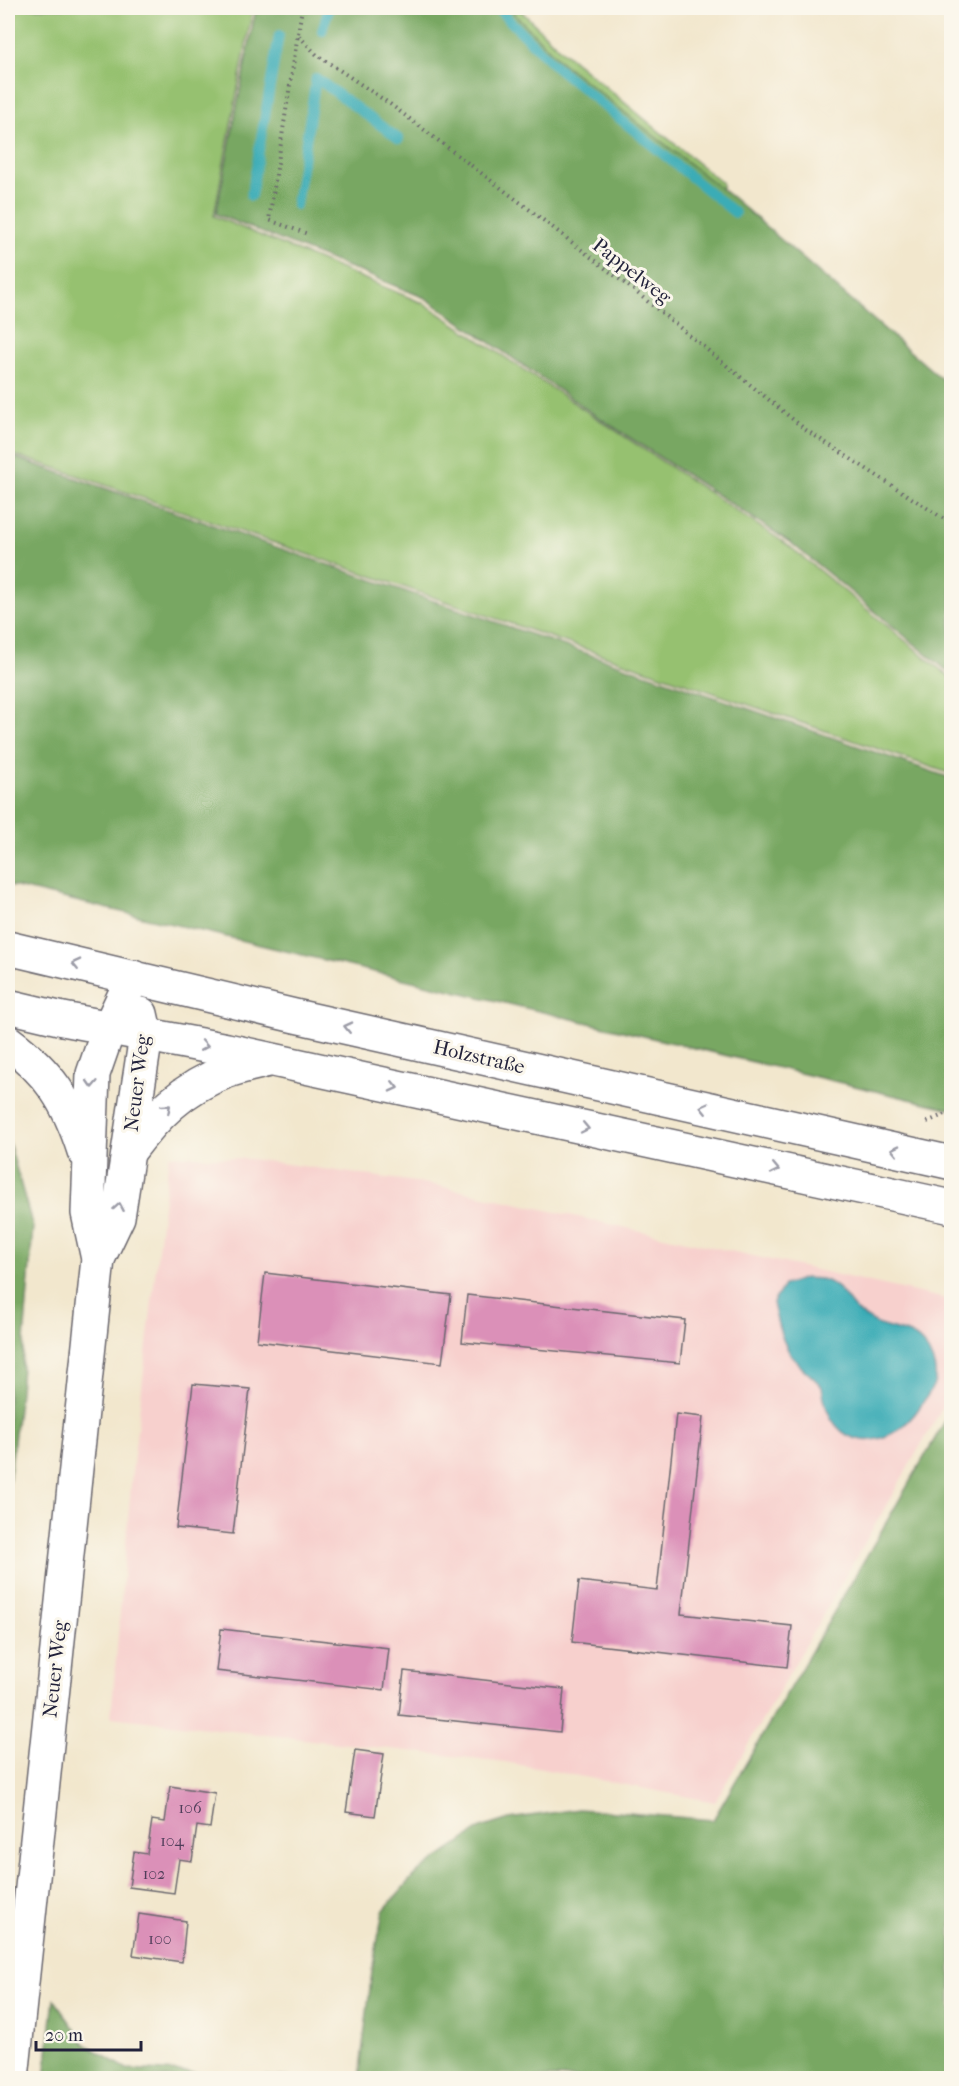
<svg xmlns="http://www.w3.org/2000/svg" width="959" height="2086" font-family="'IM FELL French Canon',serif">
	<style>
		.built { fill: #f7d0cd }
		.green { fill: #96c16f; stroke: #5c7255; stroke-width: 1.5 }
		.forest { fill: #78a762; stroke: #4d644e; stroke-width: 1.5 }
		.water { fill: #3bacb6; stroke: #2e6778; stroke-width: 1.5 }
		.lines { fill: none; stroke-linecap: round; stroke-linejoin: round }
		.stream { stroke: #3bacb6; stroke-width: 10 }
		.building { fill: #db90b8 }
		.secondary-casing { stroke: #6b676e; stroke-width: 36 }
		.path { stroke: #6b676e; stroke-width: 4; stroke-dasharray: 1.5 4.5; stroke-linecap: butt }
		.secondary { stroke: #fff; stroke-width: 33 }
		.oneway { stroke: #9c9ca7 }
		.labels { text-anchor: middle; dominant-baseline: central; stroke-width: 6; stroke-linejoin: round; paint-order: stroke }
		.number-label { font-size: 16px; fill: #503e5a }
		.street-label { font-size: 20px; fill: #22223b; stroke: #fbf7ec }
	</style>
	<rect width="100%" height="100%" fill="#fbf7ec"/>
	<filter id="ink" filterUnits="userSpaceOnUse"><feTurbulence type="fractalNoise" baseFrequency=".0167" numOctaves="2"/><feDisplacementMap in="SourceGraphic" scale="12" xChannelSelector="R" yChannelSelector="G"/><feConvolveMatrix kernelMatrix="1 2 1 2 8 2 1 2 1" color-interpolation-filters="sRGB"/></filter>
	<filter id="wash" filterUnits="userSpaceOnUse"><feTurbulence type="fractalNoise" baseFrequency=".008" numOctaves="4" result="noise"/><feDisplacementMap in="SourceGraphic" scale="24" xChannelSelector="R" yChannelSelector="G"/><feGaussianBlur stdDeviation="1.35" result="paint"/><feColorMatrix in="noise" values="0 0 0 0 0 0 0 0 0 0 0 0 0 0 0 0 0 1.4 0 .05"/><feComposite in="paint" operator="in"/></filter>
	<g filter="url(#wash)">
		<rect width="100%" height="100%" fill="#f2e7cd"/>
		<path class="built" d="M169,1155L251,1159L430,1184L951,1300V1393L715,1802L505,1762L111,1717L132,1473Z"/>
		<g class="green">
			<path d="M8,8H253L214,216L425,304L788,545L951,678V774L58,469L8,453Z"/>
			<path d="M458,8H518L561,50L722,183L723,222Z"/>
		</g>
		<g class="forest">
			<path d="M256,8H509L561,62L733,198L951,387V674L791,543L598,417L425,298L216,214Z"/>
			<path d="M8,455L951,778V1109L8,885Z"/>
			<path d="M8,1139L33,1227L20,1392L8,1492Z"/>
			<path d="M951,1411V2078H359L372,1971L383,1911L414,1875L481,1828L509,1819L579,1809L713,1820Z"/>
			<path d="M54,1999L85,2044L127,2069L297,2078H45Z"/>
		</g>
		<path class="water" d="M805,1278C812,1279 821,1278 827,1281C840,1287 844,1296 853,1307C858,1313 868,1319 875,1323C891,1331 912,1329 924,1345C931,1354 937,1369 935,1380C934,1388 926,1397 922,1404C889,1456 829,1454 822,1387C814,1377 803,1370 795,1360C782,1345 777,1322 773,1303L784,1285Z"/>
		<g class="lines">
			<g class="stream">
				<path d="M414,8L422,13"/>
				<path d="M497,8L555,66L735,213"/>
				<path d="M322,31L329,8"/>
				<path d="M251,196L279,35"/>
				<path d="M296,205L316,78L399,139"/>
			</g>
		</g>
		<g id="blocks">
			<g class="building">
				<path d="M265,1273L451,1295L442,1363L257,1341Z"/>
				<path d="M467,1295L685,1320L680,1363L462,1342Z"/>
				<path d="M193,1384L250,1389L233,1534L176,1528Z"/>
				<path d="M676,1414L703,1417L681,1614L792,1626L787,1667L572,1642L579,1581L657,1590Z"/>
				<path d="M221,1629L389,1648L384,1690L216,1671Z"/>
				<path d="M404,1671L564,1689L560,1732L399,1715Z"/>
				<path d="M355,1750L384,1754L375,1816L346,1812Z"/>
				<path d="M170,1786L215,1793L210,1828L197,1826L192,1861L179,1859L174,1893L129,1887L134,1852L147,1854L152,1820L165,1822Z"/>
				<path d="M139,1914L186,1921L182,1962L133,1955Z"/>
			</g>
		</g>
	</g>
	<g filter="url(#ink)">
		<use href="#blocks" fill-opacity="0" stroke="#6b676e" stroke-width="1.5"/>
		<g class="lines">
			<defs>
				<g id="secondary">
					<path d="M8,948L295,1016L952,1163"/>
					<path d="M8,1006L63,1019L227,1050L952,1207"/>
					<path d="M8,1042C50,1073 68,1101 84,1151"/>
					<path d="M130,1150C156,1115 183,1088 225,1072C238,1067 252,1064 265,1061"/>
					<path d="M98,1259L118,1217L146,1036L141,1014"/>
					<path d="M12,2078L98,1259L88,1213L93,1074L109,1028L133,977"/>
				</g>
			</defs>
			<use href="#secondary" class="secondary-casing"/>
			<g class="path">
				<path d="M302,8L269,220L308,234"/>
				<path d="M299,36L317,55L390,104L534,213L636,292L806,430L952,524"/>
				<path d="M927,1122L952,1111"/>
			</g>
			<use href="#secondary" class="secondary"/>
		</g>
		<defs><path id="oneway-chevron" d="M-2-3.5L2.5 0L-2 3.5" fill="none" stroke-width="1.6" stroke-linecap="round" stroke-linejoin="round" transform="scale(1.5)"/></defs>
		<g class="oneway">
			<use href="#oneway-chevron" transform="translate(76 964) rotate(-167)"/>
			<use href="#oneway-chevron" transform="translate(348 1027) rotate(-167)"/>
			<use href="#oneway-chevron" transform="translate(204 1046) rotate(10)"/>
			<use href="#oneway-chevron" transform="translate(92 1084) rotate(93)"/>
			<use href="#oneway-chevron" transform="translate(394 1087) rotate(13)"/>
			<use href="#oneway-chevron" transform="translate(167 1108) rotate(-41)"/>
			<use href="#oneway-chevron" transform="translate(704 1108) rotate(-167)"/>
			<use href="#oneway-chevron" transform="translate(585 1128) rotate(12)"/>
			<use href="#oneway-chevron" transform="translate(895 1150) rotate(-167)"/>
			<use href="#oneway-chevron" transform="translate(775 1169) rotate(12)"/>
			<use href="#oneway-chevron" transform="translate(119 1207) rotate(-80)"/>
		</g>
	</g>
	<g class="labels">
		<g class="number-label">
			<text x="190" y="1807">106</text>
			<text x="172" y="1840">104</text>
			<text x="154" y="1873">102</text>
			<text x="160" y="1938">100</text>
		</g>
		<g class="street-label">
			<text transform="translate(632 271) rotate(38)">Pappelweg</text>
			<text transform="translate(479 1057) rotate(13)">Holzstraße</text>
			<text transform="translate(137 1083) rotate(-83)">Neuer Weg</text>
			<text transform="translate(55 1669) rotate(-84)">Neuer Weg</text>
		</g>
	</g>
	<rect width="959" height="2086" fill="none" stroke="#fbf7ec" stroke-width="30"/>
	<path d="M36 2041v9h105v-9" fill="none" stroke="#22223b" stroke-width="3"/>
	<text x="45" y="2041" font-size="18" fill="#22223b" stroke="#fbf7ec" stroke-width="4.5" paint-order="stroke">20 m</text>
</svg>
